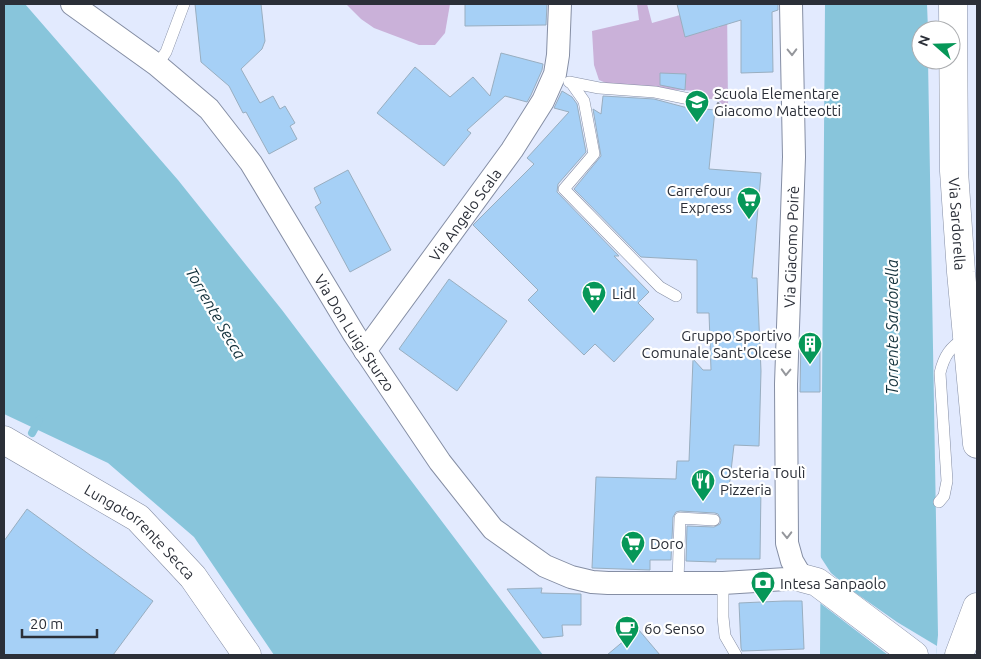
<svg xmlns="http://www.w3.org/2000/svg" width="981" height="659" font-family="Ubuntu,sans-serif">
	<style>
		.green { fill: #cab1d9 }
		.water { fill: #88c5db }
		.pier { fill: #e2eafe }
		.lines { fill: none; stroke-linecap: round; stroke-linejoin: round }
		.stream { stroke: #88c5db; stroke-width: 8 }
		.building { fill: #a6d0f6; stroke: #99aec0 }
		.service-casing { stroke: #858ea4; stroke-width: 12 }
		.minor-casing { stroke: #858ea4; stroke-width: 24 }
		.tertiary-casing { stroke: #858ea4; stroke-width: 29 }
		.secondary-casing { stroke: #858ea4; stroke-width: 29 }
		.path { stroke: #858b99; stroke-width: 3; stroke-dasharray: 2.5 4; stroke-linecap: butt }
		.service { stroke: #fff; stroke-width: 11 }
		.minor { stroke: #fff; stroke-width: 22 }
		.tertiary { stroke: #fff; stroke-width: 28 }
		.secondary { stroke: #fff; stroke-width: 28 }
		.oneway { stroke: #95979c }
		.labels { text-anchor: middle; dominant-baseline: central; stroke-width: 4.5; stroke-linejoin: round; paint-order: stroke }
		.poi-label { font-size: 15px; fill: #2b2f38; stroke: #fff; text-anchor: start }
		.street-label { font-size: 15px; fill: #2b2f38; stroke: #fff }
		.water-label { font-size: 16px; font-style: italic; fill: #13313b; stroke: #fff }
	</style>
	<rect width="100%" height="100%" fill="#e2eafe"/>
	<g class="green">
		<path d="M346,4H450L445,33L435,45H419L374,28L361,19Z"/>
		<path d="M637,4H647L652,23L680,15L685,36L720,27L714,4H727L728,106L723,105L717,99H700V91L659,89L606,83L599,80L594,65L592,31L639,20Z"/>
	</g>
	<g class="water">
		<path d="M4,4H25L178,180L282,310L543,655H274L194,537L108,463L4,414Z"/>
		<path d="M825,4H927L928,30H921V60H928L938,635L936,655H820Z"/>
	</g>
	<path class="pier" d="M818,553L831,573L850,589L897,622L937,646L936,655H888L820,603L818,589Z"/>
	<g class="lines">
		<path class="stream" d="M32,433L39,420"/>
	</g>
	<g class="building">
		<path d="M195,4H261L265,41L262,49L241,69L260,103L273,96L280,109L285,106L295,123L290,126L297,139L269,154L246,112L243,113L229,86L201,62Z"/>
		<path d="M465,4H547L546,25L465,26Z"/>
		<path d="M677,4H778V10L772,12L773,72L741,73V20L685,37Z"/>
		<path d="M501,53L543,64L542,70L531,95L527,102L505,96L467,130L471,133L444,166L377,113L415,67L450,97L473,77L490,96Z"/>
		<path d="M660,73L686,74L685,90L660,85Z"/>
		<path d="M562,91L572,97L577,104L586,152L558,184L557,192L619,256H614L649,292L638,303L654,319L614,362L595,344L584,355L551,323L528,300L538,290L473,225L534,164L527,158L569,112L554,108Z"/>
		<path d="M603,96L654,99L684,107L715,110L709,169L761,173L752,278H757L761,371L759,446L734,445L729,488H761L760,559H716V562L686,561L687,526L714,527L720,524L721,520L718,514L715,513L680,511L676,512L673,517L671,560H650V570L592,568L596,477L676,479L677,461H689L693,359L703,370H711L709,313H697V260L641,257L574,189L601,156L593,109L601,114Z"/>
		<path d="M348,170L391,250L350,272L315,207L321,203L314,188Z"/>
		<path d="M449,279L507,321L457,391L399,349Z"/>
		<path d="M801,337H820V392H800Z"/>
		<path d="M27,509L153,601L113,655H4V541Z"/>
		<path d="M542,588L541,593L581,594V625H562L563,636L543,638L507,589Z"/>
		<path d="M784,601H802L804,649L742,651L741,648L739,603Z"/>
		<path d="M638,629L660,655H607Z"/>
	</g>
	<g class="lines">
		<defs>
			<g id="service">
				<path d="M157,65L166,52L184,4"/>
				<path d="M569,82L599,88L655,92L699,101"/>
				<path d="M572,84L584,101L594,154L564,189L660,287L676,296"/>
				<path d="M939,502L944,496L947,481L940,373C944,356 950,347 965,338"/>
				<path d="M678,582L680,518L714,520"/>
				<path d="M723,583V617L725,636L736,655"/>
			</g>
			<g id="minor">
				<path id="s1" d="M72,4L157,65L209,109L251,163L354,334L440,462L493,529L545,566L571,577L592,582L608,583H723L802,578L792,561L787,543L786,384L794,157L791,4"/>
				<path id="s2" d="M365,351L512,150L543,101L555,74L558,55L560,4"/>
			</g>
			<path id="tertiary" d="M802,578L817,582L914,655"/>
			<g id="secondary">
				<path id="s3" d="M953,4L954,171L961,272L977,444"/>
				<path id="s4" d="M4,440L138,518L193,577L247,655"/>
				<path d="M959,655L977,607"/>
			</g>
		</defs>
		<use href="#service" class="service-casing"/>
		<use href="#minor" class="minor-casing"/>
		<use href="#tertiary" class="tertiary-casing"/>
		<use href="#secondary" class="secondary-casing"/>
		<path class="path" d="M717,103L724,107"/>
		<use href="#service" class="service"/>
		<use href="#minor" class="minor"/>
		<use href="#tertiary" class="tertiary"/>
		<use href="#secondary" class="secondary"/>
	</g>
	<defs><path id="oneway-chevron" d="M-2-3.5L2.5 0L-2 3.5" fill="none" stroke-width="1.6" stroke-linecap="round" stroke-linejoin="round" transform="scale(1.25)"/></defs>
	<g class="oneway">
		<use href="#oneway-chevron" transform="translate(792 52) rotate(89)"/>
		<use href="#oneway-chevron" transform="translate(786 372) rotate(92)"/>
		<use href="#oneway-chevron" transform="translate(787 535) rotate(89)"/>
	</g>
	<defs>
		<symbol id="school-pin" viewBox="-11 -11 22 30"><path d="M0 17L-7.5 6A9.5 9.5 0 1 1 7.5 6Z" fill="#069758" stroke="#fff"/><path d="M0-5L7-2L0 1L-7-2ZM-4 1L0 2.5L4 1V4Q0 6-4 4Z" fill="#fff"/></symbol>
		<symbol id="supermarket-pin" viewBox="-11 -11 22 30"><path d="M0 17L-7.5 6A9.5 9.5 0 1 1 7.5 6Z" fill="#069758" stroke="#fff"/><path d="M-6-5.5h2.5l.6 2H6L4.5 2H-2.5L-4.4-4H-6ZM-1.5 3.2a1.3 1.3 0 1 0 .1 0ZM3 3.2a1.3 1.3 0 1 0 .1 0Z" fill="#fff"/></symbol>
		<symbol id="building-pin" viewBox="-11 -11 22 30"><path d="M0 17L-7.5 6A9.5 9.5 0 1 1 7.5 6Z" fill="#069758" stroke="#fff"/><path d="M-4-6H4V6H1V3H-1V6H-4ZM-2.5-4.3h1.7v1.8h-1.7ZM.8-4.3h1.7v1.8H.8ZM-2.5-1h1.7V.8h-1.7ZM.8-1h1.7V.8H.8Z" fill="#fff"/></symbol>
		<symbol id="restaurant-pin" viewBox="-11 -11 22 30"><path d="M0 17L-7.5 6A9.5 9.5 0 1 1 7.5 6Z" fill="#069758" stroke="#fff"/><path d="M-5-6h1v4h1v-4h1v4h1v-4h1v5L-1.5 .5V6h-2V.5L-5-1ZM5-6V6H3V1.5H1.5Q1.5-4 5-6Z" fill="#fff"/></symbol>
		<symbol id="bank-pin" viewBox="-11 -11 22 30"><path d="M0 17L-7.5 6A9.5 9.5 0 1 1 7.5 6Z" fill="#069758" stroke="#fff"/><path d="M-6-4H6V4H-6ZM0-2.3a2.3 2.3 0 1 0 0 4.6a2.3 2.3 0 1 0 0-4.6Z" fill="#fff"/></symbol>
		<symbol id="cafe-pin" viewBox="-11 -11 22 30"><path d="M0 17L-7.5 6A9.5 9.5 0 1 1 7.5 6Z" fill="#069758" stroke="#fff"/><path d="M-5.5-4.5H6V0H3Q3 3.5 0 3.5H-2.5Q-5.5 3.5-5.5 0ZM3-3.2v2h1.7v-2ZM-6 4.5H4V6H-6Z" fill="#fff"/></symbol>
	</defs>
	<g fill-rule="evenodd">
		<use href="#school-pin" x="683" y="88" width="28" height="38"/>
		<use href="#supermarket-pin" x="735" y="185" width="28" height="38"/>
		<use href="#supermarket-pin" x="580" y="279" width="28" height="38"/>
		<use href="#building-pin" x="796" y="330" width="28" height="38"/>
		<use href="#restaurant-pin" x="689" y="467" width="28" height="38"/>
		<use href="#supermarket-pin" x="619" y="529" width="28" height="38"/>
		<use href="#bank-pin" x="749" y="569" width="28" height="38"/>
		<use href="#cafe-pin" x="613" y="614" width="28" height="38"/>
	</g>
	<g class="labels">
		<g class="poi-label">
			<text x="714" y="93">Scuola Elementare<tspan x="714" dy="17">Giacomo Matteotti</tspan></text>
			<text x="732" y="190" text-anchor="end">Carrefour<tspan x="732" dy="17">Express</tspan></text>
			<text x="612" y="293">Lidl</text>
			<text x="792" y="335" text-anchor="end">Gruppo Sportivo<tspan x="792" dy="17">Comunale Sant'Olcese</tspan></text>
			<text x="720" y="472">Osteria Toulì<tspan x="720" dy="17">Pizzeria</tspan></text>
			<text x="650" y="543">Doro</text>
			<text x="780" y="583">Intesa Sanpaolo</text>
			<text x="644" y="628">6o Senso</text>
		</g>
		<g class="street-label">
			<text stroke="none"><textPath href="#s2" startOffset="169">Via Angelo Scala</textPath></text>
			<text stroke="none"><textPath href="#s3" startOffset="220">Via Sardorella</textPath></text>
			<text stroke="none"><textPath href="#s1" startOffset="1339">Via Giacomo Poirè</textPath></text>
			<text stroke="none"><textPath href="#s1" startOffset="440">Via Don Luigi Sturzo</textPath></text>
			<text stroke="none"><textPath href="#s4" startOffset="165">Lungotorrente Secca</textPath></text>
		</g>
		<g class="water-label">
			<text transform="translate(216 313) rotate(60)">Torrente Secca</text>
			<text transform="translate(892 327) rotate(-90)">Torrente Sardorella</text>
		</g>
	</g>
	<rect width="981" height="659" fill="none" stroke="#2b2f38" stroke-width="10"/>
	<g transform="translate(936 45) rotate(290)"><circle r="24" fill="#ffffff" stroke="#aaacaf"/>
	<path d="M0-4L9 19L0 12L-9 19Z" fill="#069758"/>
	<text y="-8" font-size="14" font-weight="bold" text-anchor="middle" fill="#2b2f38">N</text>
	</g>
	<path d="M22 629v8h75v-8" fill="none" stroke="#2b2f38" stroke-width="2.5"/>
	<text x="30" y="629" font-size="15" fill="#2b2f38" stroke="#ffffff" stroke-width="4" paint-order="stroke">20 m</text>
</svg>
